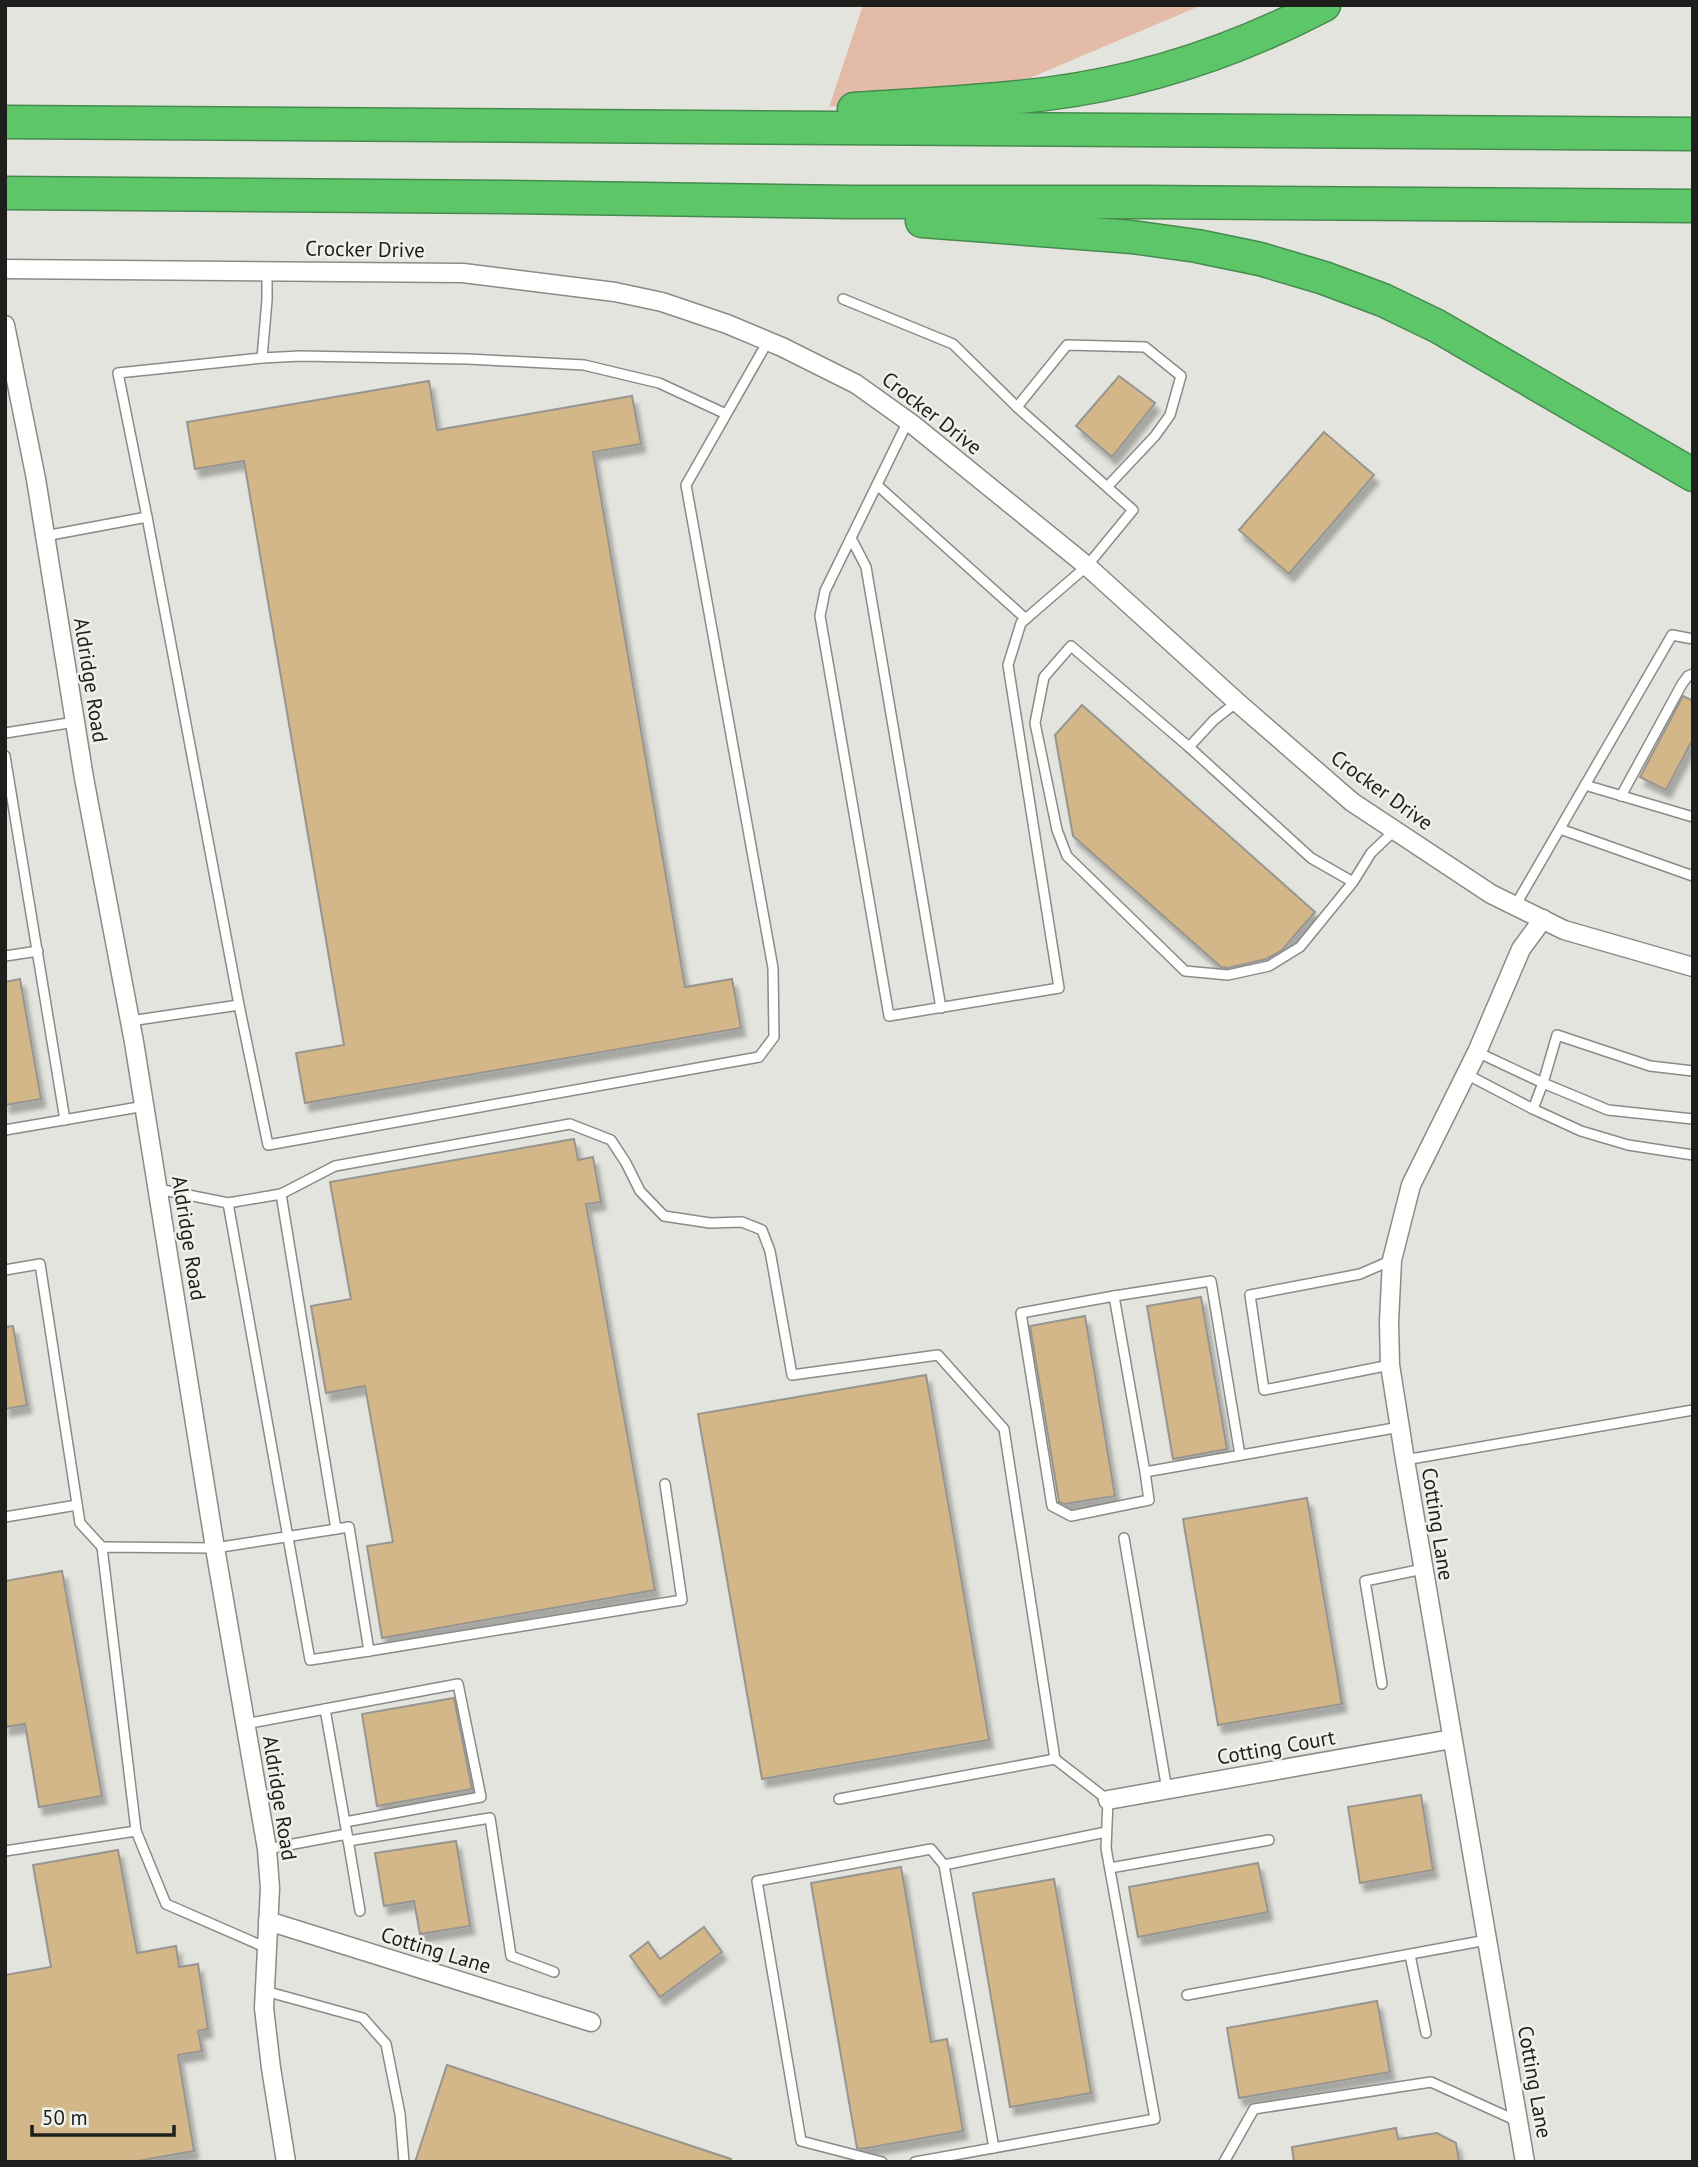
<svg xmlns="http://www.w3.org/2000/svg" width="1698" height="2167" font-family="'PT Sans',sans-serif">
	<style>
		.green { fill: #e4bba8 }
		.building { fill: #d3b789; stroke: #989590; stroke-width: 2; filter: url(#shadow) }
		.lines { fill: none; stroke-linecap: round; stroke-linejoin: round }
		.lane-casing { stroke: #8a8b86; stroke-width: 12 }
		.street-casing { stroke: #8a8b86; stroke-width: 21 }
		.highway-casing { stroke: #468b4d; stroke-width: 35 }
		.lane { stroke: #fff; stroke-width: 9 }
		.street { stroke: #fff; stroke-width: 18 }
		.highway { stroke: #5cc668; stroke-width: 32 }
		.labels { text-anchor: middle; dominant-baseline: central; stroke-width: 5; stroke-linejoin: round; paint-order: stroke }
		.street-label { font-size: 21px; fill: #1e1e1c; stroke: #f1f1eb }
	</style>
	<defs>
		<filter id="shadow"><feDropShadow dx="4.5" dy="8" stdDeviation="2" flood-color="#0004"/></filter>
	</defs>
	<rect width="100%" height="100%" fill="#e3e4de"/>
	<path class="green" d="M863,5H1202L1030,78L829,107Z"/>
	<g class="building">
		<path d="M1119,376L1155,403L1112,457L1076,426Z"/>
		<path d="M429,381L437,430L632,396L641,444L593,452L685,987L732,979L741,1028L305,1103L296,1053L344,1045L244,461L195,469L187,422Z"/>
		<path d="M1324,432L1374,475L1289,574L1239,530Z"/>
		<path d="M1683,696L1693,701V739L1666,790L1640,777Z"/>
		<path d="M1082,705L1315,912L1282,950L1266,959L1228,968L1221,967L1073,836L1055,735Z"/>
		<path d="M20,979L41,1099L5,1105V982Z"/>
		<path d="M574,1139L578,1160L593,1157L601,1202L586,1204L655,1590L382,1638L367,1546L393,1542L365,1386L326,1393L311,1306L351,1299L330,1182Z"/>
		<path d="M1201,1297L1227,1449L1173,1459L1147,1306Z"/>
		<path d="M1085,1316L1115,1496L1064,1504L1059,1502L1030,1326Z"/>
		<path d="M13,1326L27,1405L5,1409V1327Z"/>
		<path d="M926,1375L989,1740L762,1779L698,1414Z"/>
		<path d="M1307,1498L1342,1704L1218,1725L1183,1519Z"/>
		<path d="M62,1571L102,1796L39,1807L25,1724L5,1727V1581Z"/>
		<path d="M454,1698L472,1789L377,1806L362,1714Z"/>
		<path d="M1421,1795L1433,1870L1360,1883L1348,1807Z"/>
		<path d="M456,1841L470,1926L420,1934L414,1901L384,1906L375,1853Z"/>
		<path d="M118,1850L137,1953L176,1946L179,1967L198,1964L208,2029L198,2031L202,2051L178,2055L194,2151L132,2162H5V1975L51,1967L33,1865Z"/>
		<path d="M1258,1863L1268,1912L1138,1937L1129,1887Z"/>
		<path d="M901,1867L931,2042L947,2039L963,2131L861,2149L857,2148L811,1883Z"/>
		<path d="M1054,1879L1091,2093L1010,2107L973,1893Z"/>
		<path d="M704,1927L722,1952L660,1997L630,1956L648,1942L660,1959Z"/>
		<path d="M1377,2001L1390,2072L1239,2098L1227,2028Z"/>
		<path d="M447,2065L731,2159L730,2162H415Z"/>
		<path d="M1396,2128L1398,2139L1437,2133L1456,2143L1459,2162H1294L1292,2147Z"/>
	</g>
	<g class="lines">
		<defs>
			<g id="lane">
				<path d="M843,299L953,344L1017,407"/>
				<path d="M262,358L267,300V271"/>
				<path d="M908,421L825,591L820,616L889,1016L1059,988L1008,665L1021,623L1087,566L1133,510L1017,407L1067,345L1145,347L1181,376L1170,415L1155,436L1107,487"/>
				<path d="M877,485L1026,619"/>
				<path d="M147,517L239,1005"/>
				<path d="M45,536L147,517L118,373L262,358L300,356L468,359L584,365L659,383L726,414"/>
				<path d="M851,538L866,567L941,1008"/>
				<path d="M5,733L75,722"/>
				<path d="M1189,747L1214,720L1237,702"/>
				<path d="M5,756L65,1120"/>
				<path d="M1585,785L1693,817"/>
				<path d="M1621,796L1682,684L1688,676L1693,674"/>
				<path d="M1560,829L1693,876"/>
				<path d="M1353,882L1311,858L1189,747L1071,646L1044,677L1035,723L1057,830L1067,856L1185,971L1228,975L1269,966L1300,947L1353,882L1371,853L1395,830"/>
				<path d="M1515,906L1672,635L1693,639"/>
				<path d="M5,956L38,951"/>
				<path d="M130,1021L239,1005L268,1145L759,1057L774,1037L773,968L686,485L768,341"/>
				<path d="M1477,1052L1543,1083L1557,1035L1650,1066L1693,1071"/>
				<path d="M1466,1074L1533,1109L1543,1083L1608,1110L1693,1119"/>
				<path d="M1533,1109L1581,1131L1628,1145L1693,1155"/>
				<path d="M5,1130L145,1106"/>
				<path d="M158,1189L228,1203L310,1660L369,1651"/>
				<path d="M281,1194L335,1166L570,1124L611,1140L626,1163L640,1191L664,1216L710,1223L742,1222L762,1230L770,1251L792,1375L938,1355L1004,1429L1055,1759"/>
				<path d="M228,1203L281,1194L336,1529"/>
				<path d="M5,1270L40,1264L80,1523L102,1547"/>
				<path d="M1114,1296L1211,1281L1240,1455"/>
				<path d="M1390,1365L1264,1390L1250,1295L1360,1274L1392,1260"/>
				<path d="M1405,1460L1693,1410"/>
				<path d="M1145,1472L1149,1500L1071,1516L1052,1506L1021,1313L1114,1296L1145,1472L1400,1427"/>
				<path d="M5,1517L77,1505"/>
				<path d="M1124,1538L1167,1790"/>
				<path d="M1382,1684L1365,1581L1423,1569"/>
				<path d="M325,1709L458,1684L481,1797L345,1822"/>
				<path d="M245,1724L325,1709L347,1834"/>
				<path d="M839,1799L1055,1759L1108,1800L1106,1848L1155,2119L915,2162"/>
				<path d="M348,1841L490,1818L511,1956L554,1972"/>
				<path d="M267,1849L347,1834L360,1911"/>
				<path d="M5,1851L136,1831"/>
				<path d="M944,1865L994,2148"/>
				<path d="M1110,1868L1269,1840"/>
				<path d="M267,1948L166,1904L136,1831L102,1547L215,1548L349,1527L369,1651L682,1600L665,1484"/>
				<path d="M1410,1955L1426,2033"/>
				<path d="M265,1991L363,2018L386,2044L400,2114L404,2162"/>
				<path d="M1187,1995L1487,1940"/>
				<path d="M882,2162L801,2141L757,1881L931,1849L944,1865L1106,1832"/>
				<path d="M1224,2162L1254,2109L1431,2082L1517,2121"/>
			</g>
			<g id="street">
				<path d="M5,269L463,273L615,292L662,302L727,324L782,347L856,384L912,424L1087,566L1237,702L1352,802L1491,894L1564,930L1693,967"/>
				<path d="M5,325L36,479L84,778L134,1042L215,1548L267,1849L270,1888L264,2008L271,2068L286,2162"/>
				<path d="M1108,1800L1452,1739"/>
				<path d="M268,1921L591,2022"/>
				<path d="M1525,2162L1405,1460L1390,1365L1389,1322L1392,1260L1411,1185L1477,1052L1521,949L1543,919"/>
			</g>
			<g id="highway">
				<path d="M854,109C918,105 982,102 1046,94C1142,82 1238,50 1324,5"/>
				<path d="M5,122L1693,134"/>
				<path d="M5,193L508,197L850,202H1141L1693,206"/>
				<path d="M922,221L1132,237L1197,246L1260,259L1324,278L1383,300L1437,326L1693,475"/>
			</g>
		</defs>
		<use href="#lane" class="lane-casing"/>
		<use href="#street" class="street-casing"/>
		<use href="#highway" class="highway-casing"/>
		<use href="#lane" class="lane"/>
		<use href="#street" class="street"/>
		<use href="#highway" class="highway"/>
	</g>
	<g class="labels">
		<g class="street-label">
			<text transform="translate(365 249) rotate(1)">Crocker Drive</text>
			<text transform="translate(932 413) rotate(38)">Crocker Drive</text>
			<text transform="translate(91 680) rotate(81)">Aldridge Road</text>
			<text transform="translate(1382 790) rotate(36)">Crocker Drive</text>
			<text transform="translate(189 1238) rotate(81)">Aldridge Road</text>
			<text transform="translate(1438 1524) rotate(81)">Cotting Lane</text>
			<text transform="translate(1276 1747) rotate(-10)">Cotting Court</text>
			<text transform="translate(280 1798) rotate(81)">Aldridge Road</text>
			<text transform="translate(436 1950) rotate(17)">Cotting Lane</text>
			<text transform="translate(1535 2082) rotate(80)">Cotting Lane</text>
		</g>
	</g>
	<rect width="1698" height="2167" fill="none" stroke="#1e1e1c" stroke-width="14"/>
	<path d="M32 2125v10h142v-10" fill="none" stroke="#1e1e1c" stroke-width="3.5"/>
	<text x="42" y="2125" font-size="21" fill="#1e1e1c" stroke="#f1f1eb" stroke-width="5" paint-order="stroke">50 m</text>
</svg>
